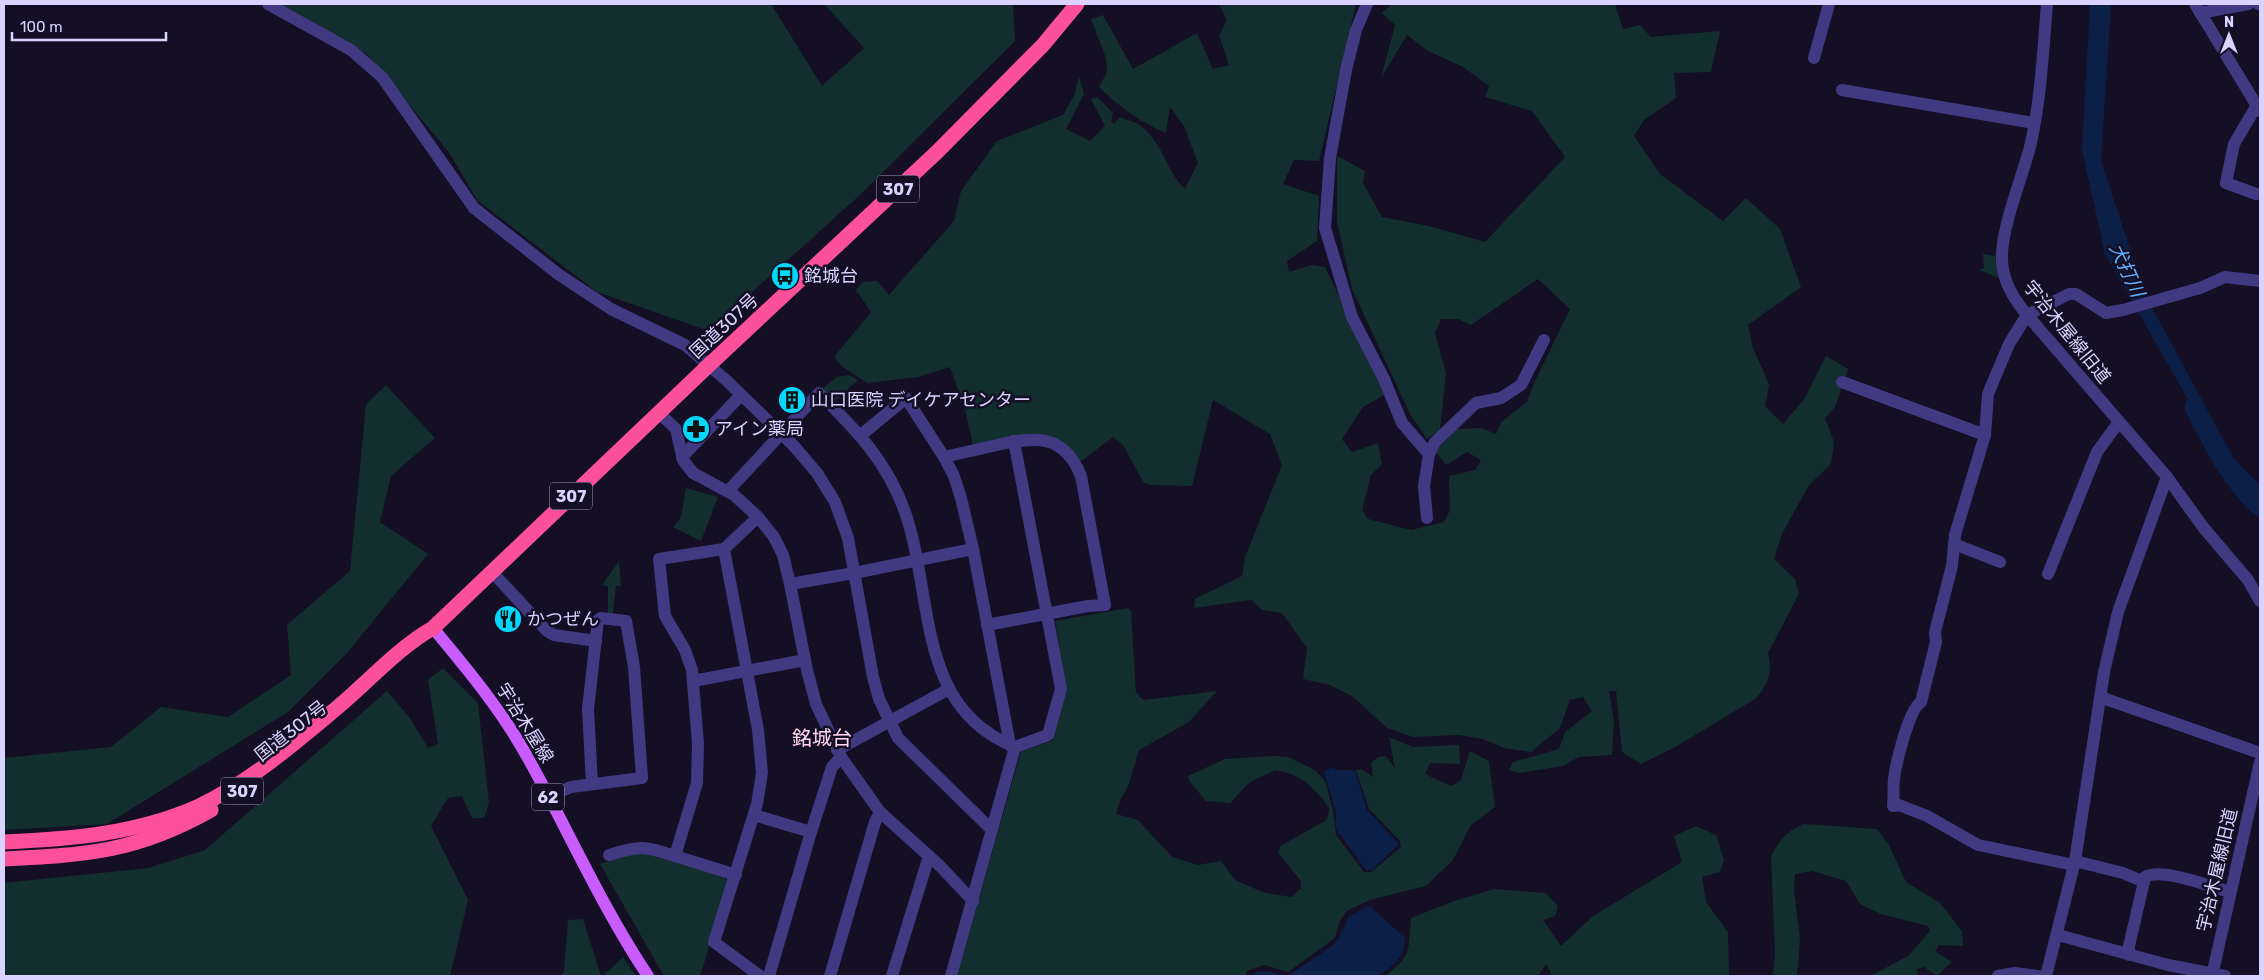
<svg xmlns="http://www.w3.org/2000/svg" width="2264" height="980" font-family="Rubik,'Noto Sans JP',sans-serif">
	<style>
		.green { fill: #122e2f }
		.water { fill: #0c1f46 }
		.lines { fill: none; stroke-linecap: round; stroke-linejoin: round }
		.river { stroke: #0c1f46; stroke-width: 19 }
		.minor { stroke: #413a83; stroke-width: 12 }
		.major { stroke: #c85cfd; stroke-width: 12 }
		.highway { stroke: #fd509b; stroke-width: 15 }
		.labels { text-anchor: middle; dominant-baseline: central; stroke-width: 5; stroke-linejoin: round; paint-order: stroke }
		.shield { fill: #140f25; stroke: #9f98be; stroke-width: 1 }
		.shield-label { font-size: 16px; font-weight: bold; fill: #dad3ff }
		.poi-label { font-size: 18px; fill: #dad3ff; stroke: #140f25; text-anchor: start }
		.street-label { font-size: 18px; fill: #dad3ff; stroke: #140f25 }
		.water-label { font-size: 19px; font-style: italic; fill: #62affd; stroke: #140f25 }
		.quarter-label { font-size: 20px; fill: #ffd5ee; stroke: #140f25 }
	</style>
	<rect width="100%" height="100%" fill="#140f25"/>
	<g class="green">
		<path d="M279,4H771L822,86L864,48L824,4H1013L1015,41L860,195L709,331L597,292L478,201L448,151L366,53Z"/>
		<path d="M1219,4H1356L1319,161L1294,160L1283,184L1319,196L1317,241L1287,261L1289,272L1312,265L1325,267L1386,394L1363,407L1342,439L1352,452L1378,443L1382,464L1371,475L1362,510L1368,519L1411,530L1444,522L1450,510L1449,476L1475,470L1481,460L1467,452L1446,465L1435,451L1457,429L1481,428L1496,434L1501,422L1527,402L1535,381L1570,309L1538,279L1471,325L1458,319H1441L1435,333L1446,373L1440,430L1427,439L1410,414L1352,289L1337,222V156L1365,171L1363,183L1382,217L1429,226L1485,242L1565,157L1532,111L1485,97L1489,86L1463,67L1428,51L1407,35L1381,78L1395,25L1382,13L1392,4H1615L1623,29L1640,25L1651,37L1720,31L1711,72L1674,73L1676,98L1644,120L1634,136L1660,174L1723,221L1746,198L1780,229L1801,287L1748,325L1753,348L1769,384L1765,406L1783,424L1805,398L1826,356L1848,369L1835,407L1825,418L1834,442L1831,464L1809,485L1782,534L1774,559L1795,579L1799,594L1768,653C1773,671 1768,686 1755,699L1677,746L1641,764L1622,752L1616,691H1609L1614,721L1612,755L1579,757L1563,766L1520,773L1509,770L1513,762L1559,749L1565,732L1592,711L1583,697L1570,700L1560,728L1531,752L1504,748L1483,739L1459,735L1413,737L1387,728L1352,696L1330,685L1303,679L1307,648L1282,613L1262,610L1251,600L1194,608L1195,599L1242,576L1245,557L1282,465L1270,434L1213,400L1192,486L1150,485L1144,483L1123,445L1113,437L1080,462L1044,435L1027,434L973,445L965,409L950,367L918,377L867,383L843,367L834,357L871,312L856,290L863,282L877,281L889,295L954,221L961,191L997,141L1063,115L1075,94L1079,76L1084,94L1066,129L1090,141L1105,126L1091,99L1097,97L1113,113L1111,122L1114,124L1120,117C1127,120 1137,122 1142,127C1163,144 1167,172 1185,189L1198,163L1184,126L1170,107L1166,133C1139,122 1119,106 1099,87L1107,72L1106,58L1091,19L1103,15L1133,69L1197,33L1213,69L1229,65L1219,35L1227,20Z"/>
		<path d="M1983,254L1995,256L1999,278L1979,270L1984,268Z"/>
		<path d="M849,375L858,380L835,401L822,389L837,377Z"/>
		<path d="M386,385L435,438L391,476L380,522L428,554L347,653L288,712L107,824L4,830V758L111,747L161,707L228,717L291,675L287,625L350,571L366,404Z"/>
		<path d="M686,488L718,497L701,541L673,527L681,517Z"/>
		<path d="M619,561L621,586H616L612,619L608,618V586L602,585Z"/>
		<path d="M1128,608L1131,611L1136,692L1143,700L1217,691L1189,722L1139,750L1128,787L1120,800L1116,814L1138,820L1172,857L1198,865L1221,861L1235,880L1265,893L1292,897L1301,888V881L1278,853L1280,846L1325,821L1328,817L1329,808C1316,789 1300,773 1275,770L1250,782L1230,803L1206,801L1190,782L1188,776L1225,759L1274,756L1288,757L1315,770L1325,781L1333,810L1336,835L1364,872H1371L1401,847L1400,841L1369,809L1356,770L1361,769L1373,777L1371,763L1378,757L1386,756L1395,769L1389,737L1413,747L1459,745L1460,764L1430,763L1425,774L1451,786L1461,780L1470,751L1489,761L1495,807L1471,825L1453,860L1426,886L1370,900L1348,910L1340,920L1335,938L1288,972L1264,965L1247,971L1245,976H957L1021,751L1052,741L1066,689L1055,621Z"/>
		<path d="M443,668L478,703L489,803L484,818H472L462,796L448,798L431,826L468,900L450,976H4V883L148,868L205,850L387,691L409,717L428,748L438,744L428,680Z"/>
		<path d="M1803,824L1877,829L1889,845L1906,882L1940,903L1962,931L1963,946L1939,945L1935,951L1952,962L1937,976L1924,967L1917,969L1918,976H1870L1908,956L1930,931L1928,926L1881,914L1860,904L1846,881L1812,871L1795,874L1794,890L1800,940L1797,976H1773L1775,953L1771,857C1778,841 1787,831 1803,824Z"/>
		<path d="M1696,826L1716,835L1724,860L1720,872L1702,877L1706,902L1728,932L1729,976H1549L1551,973L1546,964L1538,976H1385C1412,956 1408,951 1411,918L1454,901L1494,889L1546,893L1558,906L1555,916L1543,920L1561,946L1593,916L1682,862L1674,836Z"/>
		<path d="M640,852L724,876L729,884L700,976H664L600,864Z"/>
		<path d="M583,919L601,976H561L564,972L568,920Z"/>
		<path d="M623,957L636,976H603Z"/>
	</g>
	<g class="water">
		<path d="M2090,4H2111L2101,161L2145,295L2234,459L2260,485V503L2226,466L2105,254L2082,150Z"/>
		<path d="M1331,767C1340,773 1346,768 1355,771L1367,810L1399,844L1372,870H1366L1336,829V812L1324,772Z"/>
		<path d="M1365,907H1371L1405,938C1405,959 1393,965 1378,976H1251C1262,966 1275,975 1288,976L1332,946L1338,940L1348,918Z"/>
	</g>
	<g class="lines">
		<path class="river" d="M2194,407C2212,442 2230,480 2260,507"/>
		<g class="minor">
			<path d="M268,4L351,50L382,77L474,208L558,274L611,309L685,345L726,380L793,445L817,473L835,502L848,538L873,677L879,699L898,738L992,830"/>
			<path d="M1367,4L1356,30L1346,70L1330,158L1325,228L1352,317L1384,379L1402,423L1429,454L1424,486L1427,518"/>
			<path d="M2047,4C2043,51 2041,100 2030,147C2022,178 2000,231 2002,261C2003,282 2014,299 2027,315L2167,477L2203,527L2248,580L2260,601"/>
			<path d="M2195,4L2260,111"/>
			<path d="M2258,4H2260"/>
			<path d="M2200,13L2248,4"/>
			<path d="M1814,58L1829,4"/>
			<path d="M1842,90L2034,123"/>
			<path d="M2256,194L2226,183L2234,144L2257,105"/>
			<path d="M1842,382L1985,435"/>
			<path d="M659,413L676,429L683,460L693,473L734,495L758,517L774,537L783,555L790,584L807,670L816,704L841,757L880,812L940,866L973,901"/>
			<path d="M861,435L906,398L944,457L954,476L961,498L973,549L1010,745"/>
			<path d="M1429,454L1435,442L1476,403L1501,398L1521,385L1544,340"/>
			<path d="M682,457L741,395"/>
			<path d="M944,457C962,453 980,449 997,445C1036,436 1064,434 1081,476L1105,605L1088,606L987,625"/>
			<path d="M728,491L819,393C856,430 887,461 905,512C934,595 915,708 1015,747L1048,735L1061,689L1014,441"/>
			<path d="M1954,544L2000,562"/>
			<path d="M724,549L758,730L762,773L757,804L714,942L760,976"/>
			<path d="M492,572L547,631L554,635L596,641"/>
			<path d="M854,573L973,549"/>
			<path d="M2048,574L2097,452L2119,422"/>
			<path d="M790,584L854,573"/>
			<path d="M693,681L805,660"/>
			<path d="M2100,697L2260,753"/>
			<path d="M837,750L949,689"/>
			<path d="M548,797L571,787L642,778L634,667L626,621L601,618L598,620L588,709L592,784"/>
			<path d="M754,815L811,832"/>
			<path d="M609,855C642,845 643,846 675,856"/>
			<path d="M2075,861L2123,873L2144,882"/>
			<path d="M2074,865L1978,845L1927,816L1899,805L1893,806C1894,797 1893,788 1894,779C1896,763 1909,709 1921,702L1936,642L1935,632L1952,566L1955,535L1985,435L1988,394L2009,344L2027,315L2069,294H2076L2106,313L2123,310L2200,288L2225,277L2260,281"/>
			<path d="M736,875L675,856L697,783L698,744L692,670L685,650L665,616L659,559L724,549L758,517"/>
			<path d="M2058,935L2168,965L2225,976"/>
			<path d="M2129,955V946L2145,877C2161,867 2211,887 2230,892"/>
			<path d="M769,976L811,832L832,767L841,757"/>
			<path d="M830,976L875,822L880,812"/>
			<path d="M892,976L929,856"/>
			<path d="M951,976L1015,747"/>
			<path d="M1998,976L2015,973L2038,976"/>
			<path d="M2046,976L2075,861L2104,672L2118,612L2167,477"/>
			<path d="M2212,976L2260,762"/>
		</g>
		<path class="major" d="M433,628C468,670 503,712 529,760C569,832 602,907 648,976"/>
		<g class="highway">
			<path d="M4,842C71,839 137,834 199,806C250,782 295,743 338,707C369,681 398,648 433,628L709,365L937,152L1043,45L1077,4"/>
			<path d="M4,859C86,855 137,852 211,810"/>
		</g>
	</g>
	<defs>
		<symbol id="bus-disc" viewBox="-11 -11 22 22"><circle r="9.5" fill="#03d7fb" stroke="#140f25"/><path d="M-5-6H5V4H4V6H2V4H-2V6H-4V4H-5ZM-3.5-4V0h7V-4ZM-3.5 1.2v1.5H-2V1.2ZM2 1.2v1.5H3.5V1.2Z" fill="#111"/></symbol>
		<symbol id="building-disc" viewBox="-11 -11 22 22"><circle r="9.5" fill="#03d7fb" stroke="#140f25"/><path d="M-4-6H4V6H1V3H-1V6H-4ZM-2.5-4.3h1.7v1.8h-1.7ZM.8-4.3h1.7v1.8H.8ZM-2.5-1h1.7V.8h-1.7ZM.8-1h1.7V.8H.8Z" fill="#111"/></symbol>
		<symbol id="pharmacy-disc" viewBox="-11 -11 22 22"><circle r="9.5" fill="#03d7fb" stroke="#140f25"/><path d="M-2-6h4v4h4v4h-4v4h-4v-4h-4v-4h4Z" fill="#111"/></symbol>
		<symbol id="restaurant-disc" viewBox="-11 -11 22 22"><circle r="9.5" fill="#03d7fb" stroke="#140f25"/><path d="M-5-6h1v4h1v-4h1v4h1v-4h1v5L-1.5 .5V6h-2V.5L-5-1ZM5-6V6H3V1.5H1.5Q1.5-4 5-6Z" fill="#111"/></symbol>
	</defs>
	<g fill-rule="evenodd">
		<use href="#bus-disc" x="769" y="260" width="32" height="32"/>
		<use href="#building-disc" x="776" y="384" width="32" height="32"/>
		<use href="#pharmacy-disc" x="680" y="413" width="32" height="32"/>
		<use href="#restaurant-disc" x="492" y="603" width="32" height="32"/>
	</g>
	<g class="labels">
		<g class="shield">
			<rect x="877" y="175.5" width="42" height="27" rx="4"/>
			<rect x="550" y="482.5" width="42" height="27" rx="4"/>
			<rect x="221" y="777.5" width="42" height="27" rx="4"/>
			<rect x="532" y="783.5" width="32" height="27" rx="4"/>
		</g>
		<g class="shield-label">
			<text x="898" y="189">307</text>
			<text x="571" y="496">307</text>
			<text x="242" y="791">307</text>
			<text x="548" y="797">62</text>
		</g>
		<g class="poi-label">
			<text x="804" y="276">銘城台</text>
			<text x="811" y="400">山口医院 デイケアセンター</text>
			<text x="715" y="429">アイン薬局</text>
			<text x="527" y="619">かつぜん</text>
		</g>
		<g class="street-label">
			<text transform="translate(724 326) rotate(-43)">国道307号</text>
			<text transform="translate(2067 332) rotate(51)">宇治木屋線旧道</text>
			<text transform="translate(525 723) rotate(58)">宇治木屋線</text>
			<text transform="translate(291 731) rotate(-38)">国道307号</text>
			<text transform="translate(2217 870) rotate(-77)">宇治木屋線旧道</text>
		</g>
		<g class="water-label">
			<text transform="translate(2127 270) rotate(65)">犬打川</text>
		</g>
		<g class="quarter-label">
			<text x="822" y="738">銘城台</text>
		</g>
	</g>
	<rect width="2264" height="980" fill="none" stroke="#dad3ff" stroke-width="10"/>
	<g transform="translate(2229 35)" stroke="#140f25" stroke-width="4" paint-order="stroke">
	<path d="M0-4L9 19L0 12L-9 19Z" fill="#dad3ff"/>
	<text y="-8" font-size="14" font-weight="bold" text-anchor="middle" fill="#dad3ff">N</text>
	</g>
	<path d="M12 32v8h154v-8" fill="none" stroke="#dad3ff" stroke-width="2.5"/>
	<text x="20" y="32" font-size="15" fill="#dad3ff" stroke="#140f25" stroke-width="4" paint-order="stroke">100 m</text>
</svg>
